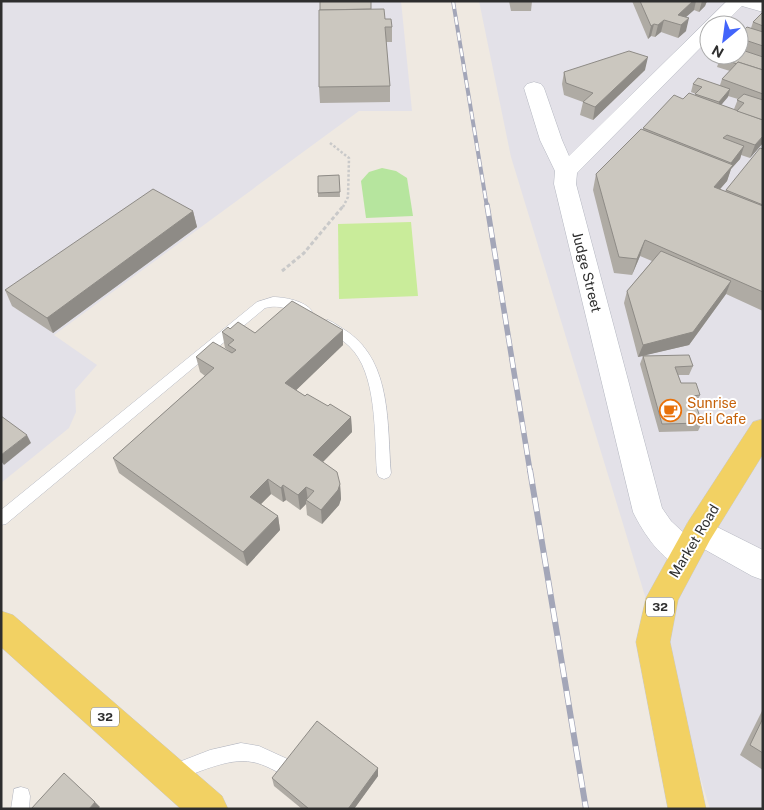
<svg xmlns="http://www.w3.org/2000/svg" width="764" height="810" font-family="'Public Sans',sans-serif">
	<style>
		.industrial { fill: #e3e1e8; fill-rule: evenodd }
		.green { fill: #b6e59e }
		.pitch { fill: #c9ec9a }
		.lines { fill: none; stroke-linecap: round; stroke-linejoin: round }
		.service-casing { stroke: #b4b7c1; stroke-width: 1 }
		.minor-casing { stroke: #b4b7c1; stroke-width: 1 }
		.primary-casing { stroke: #c9c9c9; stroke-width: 1 }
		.path-far1 { stroke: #c9c9c9; stroke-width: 2.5; stroke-dasharray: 2.5 2; stroke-linecap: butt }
		.path { stroke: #c9c9c9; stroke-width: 3; stroke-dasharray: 4 2.5; stroke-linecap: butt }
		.service { fill: #fff; fill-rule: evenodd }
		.minor { fill: #fff; fill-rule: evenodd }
		.primary { fill: #f2d163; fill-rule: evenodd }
		.rail-far2-casing { stroke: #a3a6b8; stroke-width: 4 }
		.rail-far1-casing { stroke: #a3a6b8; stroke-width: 5.5 }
		.rail-casing { stroke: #a3a6b8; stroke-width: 6 }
		.rail-far2 { stroke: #fff; stroke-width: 2.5; stroke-dasharray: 8; stroke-linecap: butt }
		.rail-far1 { stroke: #fff; stroke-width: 4; stroke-dasharray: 11; stroke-linecap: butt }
		.rail { stroke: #fff; stroke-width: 4.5; stroke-dasharray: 14; stroke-linecap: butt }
		.wall { fill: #afaba4; fill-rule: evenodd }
		.shaded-wall { fill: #8e8b86 }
		.building { fill: #cbc7bf; stroke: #8e8b86 }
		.labels { text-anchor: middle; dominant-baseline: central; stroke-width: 4; stroke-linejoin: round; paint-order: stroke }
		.shield { fill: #fff; stroke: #6d6d6d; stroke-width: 1 }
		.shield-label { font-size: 12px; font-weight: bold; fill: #2e2e2e }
		.street-label { font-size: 14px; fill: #2e2e2e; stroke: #fff }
		.food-label { font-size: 14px; fill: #c56008; stroke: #fff; text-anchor: start }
	</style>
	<rect width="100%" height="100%" fill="#efe9e1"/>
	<g class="industrial">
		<path d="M1,1H401L412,111H359L54,335L97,365L75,390L76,412L69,428L1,483Z"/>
		<path d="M479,1H763V809H710L511,157ZM709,25H739V55H709Z"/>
	</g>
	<path class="green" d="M382,168L396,171L407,178L413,216L366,218L361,181L369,172Z"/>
	<path class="pitch" d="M411,222L418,296L339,299L338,224Z"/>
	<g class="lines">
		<defs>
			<g id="service">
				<path d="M273,297C285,297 305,301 312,311L310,314C298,318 287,302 265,308L6,524L1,525V510L257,302Z"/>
				<path d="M328,320C335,323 341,328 348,332C392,363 387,425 391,473L389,477L384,479L379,477L377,473C374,436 378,373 349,346C342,339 332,334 323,328L322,325L323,322Z"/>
				<path d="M241,743L259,746L294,762L297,768L294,774L288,777C276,772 265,764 252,762C229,757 194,774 172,782L166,779L163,773L166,767L210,750Z"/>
				<path d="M21,787L28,789L30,796L29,809H11L14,789Z"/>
			</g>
			<path id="minor" d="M727,1H763V12L742,6L723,25H709V39L577,173L576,184L662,508L671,521L686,535L684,531L688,522L699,518L763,550V580L752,576L695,544L701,555L696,565L685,569C661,560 644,534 633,512L554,184L555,171L540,140L524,88L527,84L534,82L541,84L544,88L562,140L569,156Z"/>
			<g id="primary">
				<path d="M763,419V454L710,540L678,600L670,642L706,809H668L636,642L646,598L688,522L753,422Z"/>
				<path d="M1,611L13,615L222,796L228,809H181L1,647Z"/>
			</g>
		</defs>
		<use href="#service" class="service-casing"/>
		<use href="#minor" class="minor-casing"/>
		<use href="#primary" class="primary-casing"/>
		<path class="path-far1" d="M330,143L349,158L348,197L343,207"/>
		<path class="path" d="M282,271L304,253L344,205"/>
		<use href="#service" class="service"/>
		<use href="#minor" class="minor"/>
		<use href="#primary" class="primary"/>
		<defs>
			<path id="rail-far2" d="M453,1L487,207"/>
			<path id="rail-far1" d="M487,205L530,471"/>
			<path id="rail" d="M530,470L586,809"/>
		</defs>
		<use href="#rail-far2" class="rail-far2-casing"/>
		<use href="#rail-far1" class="rail-far1-casing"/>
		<use href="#rail" class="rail-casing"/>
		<use href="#rail-far2" class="rail-far2"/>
		<use href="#rail-far1" class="rail-far1"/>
		<use href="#rail" class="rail"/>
	</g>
	<g class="wall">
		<path d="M509,1H532L531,11H511Z"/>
		<path d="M632,1H707L705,6L699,12L694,10L686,17V31L678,38L661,32L655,37L651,36L648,39Z"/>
		<path d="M371,9L385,19L392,27V42H386L390,86V102L320,103L319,87Z"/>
		<path d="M763,12V143L750,158L741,155L740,159L731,169L727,181L720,189L725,191L762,149L763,146V311L726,294L689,345L645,355L693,366L689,375H678L681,383L700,395L696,404H695L702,423L698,431L659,432L640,364L643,356L638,357L624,303L627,291L652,261L640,256L632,275L614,273L593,190L596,174L643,130V128L683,99L695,95L696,94L691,92L693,84L720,85L722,79L730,71L717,67L720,58L739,55V35L751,28L753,22ZM728,96L738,99L734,109L737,111L721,105Z"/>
		<path d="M645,70L593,120L580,115L583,102L564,95L562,84L564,72Z"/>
		<path d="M339,175L340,197H318V176Z"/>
		<path d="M193,211L197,227L53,333L12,306L5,290Z"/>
		<path d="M230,329L255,333L343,330V345L296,390L305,396L351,417L352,432L323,462L340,484L341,499L339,505L322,524L307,515L306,504L300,510L286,500L283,502L271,494L261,504L278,516L280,530L247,566L119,473L113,458L205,376L200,372L196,357L229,351L225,348L222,332Z"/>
		<path d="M763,709V770L740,755Z"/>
		<path d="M378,768V776L354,809H302L274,786L272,778Z"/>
	</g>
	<g class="shaded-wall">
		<path d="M693,1H696L694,10L678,24V15Z"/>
		<path d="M702,1H707L705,6L699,12Z"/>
		<path d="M689,18L686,31L678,38L681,25Z"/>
		<path d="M664,20L661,32L655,37L658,25Z"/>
		<path d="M654,24L651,36L648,39L651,26Z"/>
		<path d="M648,57L645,70L593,120L595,107Z"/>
		<path d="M730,89L728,97L716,111L719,102Z"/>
		<path d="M763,136V143L750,158L755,145Z"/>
		<path d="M744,146L740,159L731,169L727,181L708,203L714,187L728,171L731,163Z"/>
		<path d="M193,211L197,227L53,333L47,318Z"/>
		<path d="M645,240L640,256L632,275L637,259Z"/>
		<path d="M731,281L726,294L689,345L638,357L643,345Z"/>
		<path d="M343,330V345L287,399L285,383Z"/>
		<path d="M351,417L352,432L315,470L313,455Z"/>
		<path d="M27,435L31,443L4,465L1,461V455Z"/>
		<path d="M268,479L271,494L253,512L250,497Z"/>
		<path d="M340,484L341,499L339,505L322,524L321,510Z"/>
		<path d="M283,485L286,500L283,502L281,488Z"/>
		<path d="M306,487L308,501L306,500V504L300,510L298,495Z"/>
		<path d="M278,516L280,530L247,566L243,552Z"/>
		<path d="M378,768V776L354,809H348Z"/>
		<path d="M95,802L100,807L98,809H89Z"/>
	</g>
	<g class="building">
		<path d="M320,1H371V9L320,10Z"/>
		<path d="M640,1H693L678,15L689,18L681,25L664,20L658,25L654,24L651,26Z"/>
		<path d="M384,9L385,19H391L392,27H385L390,86L319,87V10Z"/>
		<path d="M763,12V26L753,22Z"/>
		<path d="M747,27L763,32V46L739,38V35Z"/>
		<path d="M739,49L763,57V70L738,62L737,64L720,58L723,55H739Z"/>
		<path d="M629,51L648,57L595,107L583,102L593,93L566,83L564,72Z"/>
		<path d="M738,62L763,70V94L722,79Z"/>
		<path d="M698,78L730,89L719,102L695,94L702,87L693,84Z"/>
		<path d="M689,93L763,120V136L755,145L727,135L723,138L744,146L731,163L643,128L674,95L683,99Z"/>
		<path d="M744,94L763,100V120L737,111L744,103L737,100Z"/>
		<path d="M641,129L733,165L714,187L763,206V292L645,240L637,259L619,257L596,174Z"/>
		<path d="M760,148L763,149V205L726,190Z"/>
		<path d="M339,175L340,192L318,193V176Z"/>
		<path d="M153,189L193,211L47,318L5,290Z"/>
		<path d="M661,251L731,281L693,332L643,345L627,291Z"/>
		<path d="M292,301L343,330L285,383L305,396L307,394L328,406L330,404L351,417L313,455L337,472L340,484L338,490L321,510L306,500L314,491L306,487L298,495L283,485L281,488L268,479L250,497L278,516L243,552L113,458L214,368L196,357L213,342L232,353L236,350L228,345L234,340L222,332L228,327L230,329L238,322L255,333Z"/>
		<path d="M689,355L693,366L675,367L681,383H696L700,395L693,396L702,423L662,424L643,356Z"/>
		<path d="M1,416L27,435L1,455Z"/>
		<path d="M763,718V753L750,745Z"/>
		<path d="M317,721L378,768L348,809H309L272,778Z"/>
		<path d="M64,773L95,802L89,809H31Z"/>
	</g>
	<defs>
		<symbol id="cafe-ring" viewBox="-11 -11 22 22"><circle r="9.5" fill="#fff" stroke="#e8710a" stroke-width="1.5"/><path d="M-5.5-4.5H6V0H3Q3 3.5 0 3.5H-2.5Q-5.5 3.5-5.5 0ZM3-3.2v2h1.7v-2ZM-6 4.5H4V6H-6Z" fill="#e8710a"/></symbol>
	</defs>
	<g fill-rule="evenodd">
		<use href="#cafe-ring" x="658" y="398" width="25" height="25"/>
	</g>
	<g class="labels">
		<g class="shield">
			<rect x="646" y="597.5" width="28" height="19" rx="4"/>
			<rect x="91" y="707.5" width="28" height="19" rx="4"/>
		</g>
		<g class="shield-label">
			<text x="660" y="607">32</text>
			<text x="105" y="717">32</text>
		</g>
		<g class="street-label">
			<text transform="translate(587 272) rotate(76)">Judge Street</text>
			<text transform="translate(694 541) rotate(-59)">Market Road</text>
		</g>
		<g class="food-label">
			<text x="687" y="403">Sunrise<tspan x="687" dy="16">Deli Cafe</tspan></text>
		</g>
	</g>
	<rect width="764" height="810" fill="none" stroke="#2e2e2e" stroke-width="5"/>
	<g transform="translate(724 40) rotate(209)"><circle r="24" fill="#ffffff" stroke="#ababab"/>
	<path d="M0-4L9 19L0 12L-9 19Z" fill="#4264fb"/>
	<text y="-8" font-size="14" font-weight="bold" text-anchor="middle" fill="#2e2e2e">N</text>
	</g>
</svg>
